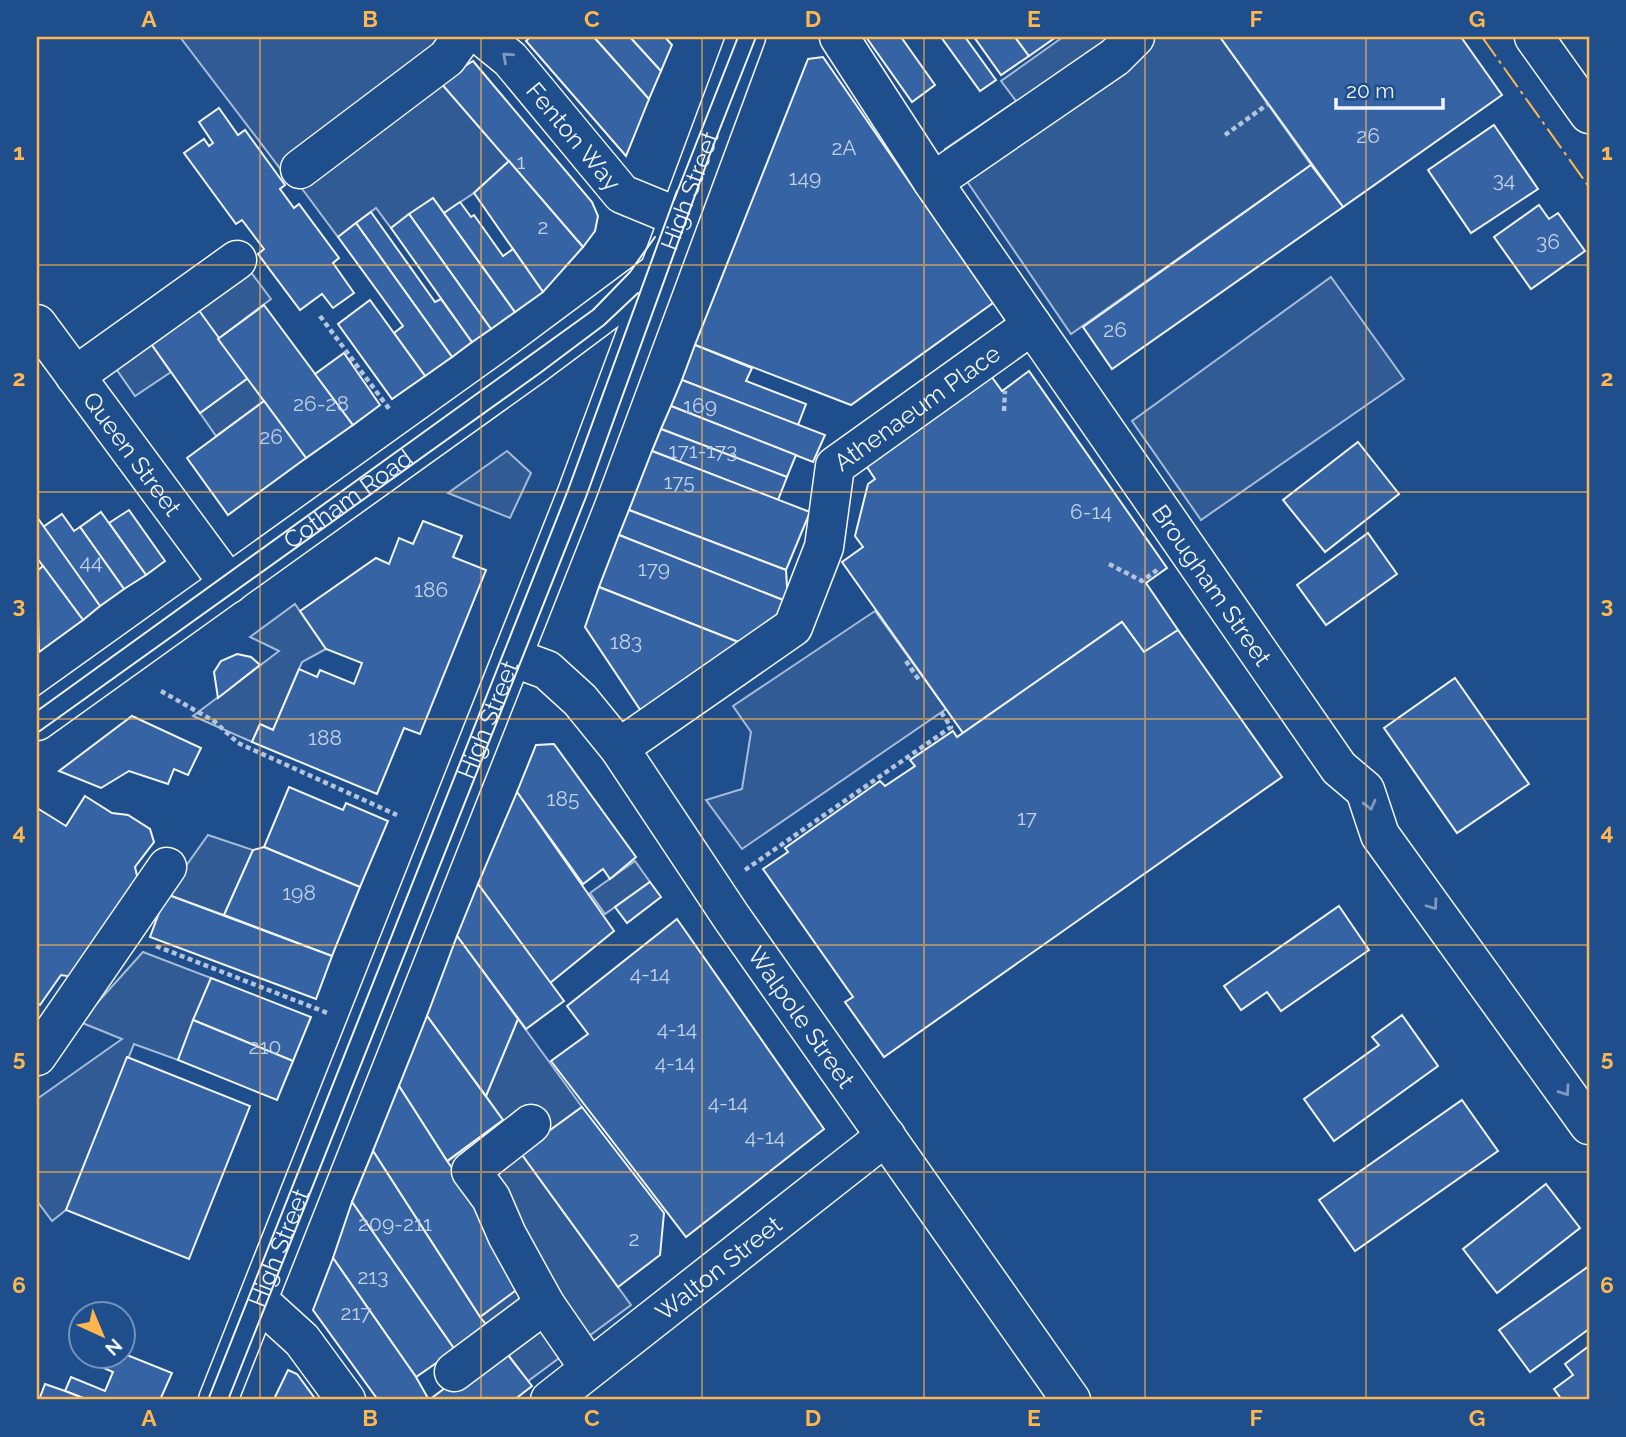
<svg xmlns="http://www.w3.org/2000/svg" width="1626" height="1437" font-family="Raleway,sans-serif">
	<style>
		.parking { fill: #305b95; stroke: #a8bbd7; stroke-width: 2 }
		.building { fill: #3563a3; stroke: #f2f6ff; stroke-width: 2 }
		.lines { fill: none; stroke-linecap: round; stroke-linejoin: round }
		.minor-casing { stroke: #f2f6ff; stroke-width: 41 }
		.major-casing { stroke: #f2f6ff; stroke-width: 41 }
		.path { stroke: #b3c4dc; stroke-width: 4.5; stroke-dasharray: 5 3.5; stroke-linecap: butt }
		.minor { stroke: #1f4e8c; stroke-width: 38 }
		.major { stroke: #1f4e8c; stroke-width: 38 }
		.tram { stroke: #f2f6ff; stroke-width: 2 }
		.power { stroke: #ffb74d; stroke-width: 2; stroke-dasharray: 24 5 3.5 5; stroke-linecap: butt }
		.oneway { stroke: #7e9ac0 }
		.grid { fill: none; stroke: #ffb74d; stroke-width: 2; stroke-opacity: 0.55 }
		.labels { text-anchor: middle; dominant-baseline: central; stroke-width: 5; stroke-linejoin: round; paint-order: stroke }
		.number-label { font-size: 21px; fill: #c3d1e8 }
		.street-label { font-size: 24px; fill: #f2f6ff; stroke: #1f4e8c }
		.neatline { fill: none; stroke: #ffb74d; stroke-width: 2.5 }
		.grid-label { font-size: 23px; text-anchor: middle; font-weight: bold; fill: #ffb74d }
	</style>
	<rect width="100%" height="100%" fill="#1f4e8c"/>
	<g class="parking">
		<path d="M180,37H462L282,171Z"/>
		<path d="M1063,37H1220L1311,165L1071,334L945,149L1016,101L1001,81Z"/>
		<path d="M440,82L509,161L474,193L444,213L433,198L391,228L376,208L338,237L300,186Z"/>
		<path d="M247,267L271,299L218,339L195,305Z"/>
		<path d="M1331,277L1404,379L1201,520L1132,421Z"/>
		<path d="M147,338L171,372L135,396L112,363Z"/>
		<path d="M248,378L264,401L216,436L200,413Z"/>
		<path d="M507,451L531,473L510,518L448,493Z"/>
		<path d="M295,604L326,649L302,662L273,730L260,724L252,742L193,716L279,651L250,637Z"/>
		<path d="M875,611L946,709L742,849L706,800L742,789L751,732L733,706Z"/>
		<path d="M208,835L253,850L224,915L166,894Z"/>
		<path d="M635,861L650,882L605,914L590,893Z"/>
		<path d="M143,952L211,978L178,1060L134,1044L66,1210L52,1221L37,1201V1099L122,1039L80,1022Z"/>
		<path d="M518,1019L582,1107L520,1152L631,1305L528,1381L480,1317L447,1162L503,1120L486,1096Z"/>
	</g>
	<g class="building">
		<path d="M530,37H594L649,99L626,156L526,41Z"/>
		<path d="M594,37H630L661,71L649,99Z"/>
		<path d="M630,37H665L672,45L661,71Z"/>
		<path d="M866,37H901L935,85L912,102Z"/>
		<path d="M941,37H965L996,80L980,91Z"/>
		<path d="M974,37H1015L1029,56L1001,75Z"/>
		<path d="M1015,37H1056L1029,56Z"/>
		<path d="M1220,37H1461L1502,95L1343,207Z"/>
		<path d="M823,57L993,303L851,405L695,345L808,59Z"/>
		<path d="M473,61L592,202L598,216L595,231L583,247L440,82Z"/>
		<path d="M219,108L238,135L245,130L285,185L280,189L294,208L299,204L339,258L333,263L354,293L333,308L322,294L300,310L258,254L264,249L242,220L236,224L184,153L204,139L209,146L213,143L199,122Z"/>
		<path d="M1494,125L1538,189L1471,233L1428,170Z"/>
		<path d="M509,161L583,247L543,292L474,193Z"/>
		<path d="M1311,165L1343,207L1112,369L1083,327Z"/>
		<path d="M433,198L515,312L491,329L409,214Z"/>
		<path d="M460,202L471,217L474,215L503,256L513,249L543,292L515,312L444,213Z"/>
		<path d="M1539,205L1549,219L1558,213L1585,251L1531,289L1494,237Z"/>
		<path d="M371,212L435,302L441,299L472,342L452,357L356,223Z"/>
		<path d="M409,214L491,329L472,342L391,228Z"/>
		<path d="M356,223L452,357L425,376L394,333L403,326L338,237Z"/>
		<path d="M370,300L425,376L392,399L338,324Z"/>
		<path d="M195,305L248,378L200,413L147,338Z"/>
		<path d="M264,305L353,425L306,458L218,339Z"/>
		<path d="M695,345L752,368L746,381L806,404L798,425L682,380Z"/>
		<path d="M344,353L380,405L353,425L315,374Z"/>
		<path d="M986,369L1002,391L1029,371L1167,568L1146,583L1178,630L1144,652L1122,622L963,733L842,562L863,547L855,536L868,484L875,479L861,458Z"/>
		<path d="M682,380L825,435L813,462L671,406Z"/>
		<path d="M264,401L306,458L228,515L187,458Z"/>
		<path d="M671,406L796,455L787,477L661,429Z"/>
		<path d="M661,429L787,477L778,500L652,451Z"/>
		<path d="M1358,442L1399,494L1325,552L1283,500Z"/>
		<path d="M652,451L810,512L786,570L629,510Z"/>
		<path d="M129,510L165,561L146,575L109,523Z"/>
		<path d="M629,510L786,570L788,602L619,535Z"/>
		<path d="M101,512L146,575L124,589L80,527Z"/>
		<path d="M62,514L74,531L80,527L124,589L100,606L43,527Z"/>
		<path d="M37,517L100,606L83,620L37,558Z"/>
		<path d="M423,521L462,536L453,557L486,570L420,734L404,728L377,794L252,742L260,724L273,730L299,669L317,677L320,670L354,684L362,663L326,649L300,611L376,558L389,564L399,538L413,544Z"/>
		<path d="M1368,533L1397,574L1326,625L1297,585Z"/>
		<path d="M619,535L788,602L756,649L599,587Z"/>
		<path d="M43,566L83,620L39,652L37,571Z"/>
		<path d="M599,587L756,649L649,723L585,627Z"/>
		<path d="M1122,622L1144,652L1178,630L1282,777L884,1057L845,1002L853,997L763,869L788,852L785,848L880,781L885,786L915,766L910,760L953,731L957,737Z"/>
		<path d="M237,654L251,657L260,665L218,698L214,672L221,661Z"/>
		<path d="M1455,678L1529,784L1457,833L1384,728Z"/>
		<path d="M132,716L201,748L188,775L174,769L168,784L129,771L101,788L59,771Z"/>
		<path d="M554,744L636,857L610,879L603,869L583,884L517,792L536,745Z"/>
		<path d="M289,787L343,810L346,803L388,821L360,887L264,847Z"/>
		<path d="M517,792L614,931L550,983L478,884Z"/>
		<path d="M85,796L112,813L128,815L150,829L154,842L135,867L138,880L73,977L61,975L40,1005L37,1003V808L66,826Z"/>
		<path d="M264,847L360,887L332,956L224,915L253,850Z"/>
		<path d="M650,882L661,897L627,923L615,907Z"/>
		<path d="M478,884L564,1001L526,1029L457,936Z"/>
		<path d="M166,894L332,956L316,999L150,937Z"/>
		<path d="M1339,906L1369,950L1281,1011L1267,992L1241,1010L1224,986Z"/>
		<path d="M677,919L824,1129L686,1237L551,1061L588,1034L567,1006Z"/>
		<path d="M457,936L518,1019L486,1096L427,1016Z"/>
		<path d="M211,978L311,1017L293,1061L193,1020Z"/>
		<path d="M1402,1015L1438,1066L1334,1141L1304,1099L1379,1045L1372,1037Z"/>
		<path d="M427,1016L503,1120L447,1161L399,1086Z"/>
		<path d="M193,1020L293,1061L277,1100L178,1060Z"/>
		<path d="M127,1057L250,1106L189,1259L66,1210Z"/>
		<path d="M399,1086L447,1161L492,1224L523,1285L480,1317L373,1151Z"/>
		<path d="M1462,1100L1498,1151L1355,1251L1319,1200Z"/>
		<path d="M582,1107L664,1213L660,1255L618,1287L520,1152Z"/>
		<path d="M373,1151L480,1317L492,1332L455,1350L352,1202Z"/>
		<path d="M1546,1184L1580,1228L1497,1293L1463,1249Z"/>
		<path d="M352,1202L455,1350L416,1377L333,1258Z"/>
		<path d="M333,1258L416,1377L429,1400H378L313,1310Z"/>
		<path d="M1589,1266V1329L1530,1372L1499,1330Z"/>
		<path d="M501,1346L532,1386L514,1400H429Z"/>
		<path d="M1589,1346V1400H1562L1554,1389L1573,1375L1565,1364Z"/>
		<path d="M80,1353V1356H122V1353L172,1373L160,1400H88L65,1391L71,1377L105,1391L113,1372L79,1357Z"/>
		<path d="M288,1370L297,1374L316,1400H277L275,1397Z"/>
		<path d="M45,1384L65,1391L88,1400H39Z"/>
	</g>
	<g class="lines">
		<defs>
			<g id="minor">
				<path id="s1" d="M483,37L510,59L622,194L678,217"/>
				<path id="s2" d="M839,37L933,182L1339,768L1365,790L1380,835L1589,1125"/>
				<path d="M300,169L447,58L462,37"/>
				<path d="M933,182L1115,57L1135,37"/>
				<path id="s3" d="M37,324L229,584"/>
				<path d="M75,376L237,260"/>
				<path id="s4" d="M512,657L547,670L580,700L619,748L732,918L1071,1400"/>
				<path id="s5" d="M619,748L793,627L824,547L835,466L1032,325"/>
				<path d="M37,1056L167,867"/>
				<path d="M531,1124L471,1171L491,1198L507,1235L545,1304L589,1368"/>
				<path d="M258,1300L302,1340L346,1400"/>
				<path d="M454,1372L545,1304"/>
				<path id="s6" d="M550,1400L886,1136"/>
			</g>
			<g id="major">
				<path d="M1534,37L1589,114"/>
				<path id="s7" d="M37,721L534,365L656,274"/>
				<path id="s8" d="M218,1400L577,493L746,37"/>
			</g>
		</defs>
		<use href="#minor" class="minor-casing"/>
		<use href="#major" class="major-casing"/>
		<g class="path">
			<path d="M1225,135L1268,104"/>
			<path d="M320,316L390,410"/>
			<path d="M1004,411L1005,391"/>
			<path d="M1109,564L1142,581L1157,570"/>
			<path d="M906,661L919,680"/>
			<path d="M161,691L214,721L238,743L397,815"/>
			<path d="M745,870L951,727L941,712"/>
			<path d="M156,946L330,1014"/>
		</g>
		<use href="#minor" class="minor"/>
		<use href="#major" class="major"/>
		<g class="tram">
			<path d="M674,200L738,37"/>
			<path d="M37,711L593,310L630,272L655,237"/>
			<path d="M37,733L540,373L604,325L638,293"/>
			<path d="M208,1400L568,490L677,191"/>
			<path d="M228,1400L586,497L710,154L756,37"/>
		</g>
		<path class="power" d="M1482,37L1589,187"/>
	</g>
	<defs><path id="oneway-chevron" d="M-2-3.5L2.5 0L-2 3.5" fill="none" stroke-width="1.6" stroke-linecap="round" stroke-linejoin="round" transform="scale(1.75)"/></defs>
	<g class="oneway">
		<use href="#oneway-chevron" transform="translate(507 57) rotate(-138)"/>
		<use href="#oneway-chevron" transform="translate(1370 805) rotate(76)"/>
		<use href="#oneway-chevron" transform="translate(1433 905) rotate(54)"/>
		<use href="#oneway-chevron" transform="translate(1565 1091) rotate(55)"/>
	</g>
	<path class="grid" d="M260,37V1400M481,37V1400M702,37V1400M924,37V1400M1145,37V1400M1366,37V1400M37,265H1589M37,492H1589M37,719H1589M37,945H1589M37,1172H1589"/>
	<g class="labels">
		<g class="number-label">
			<text x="1368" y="135">26</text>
			<text x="844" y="147">2A</text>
			<text x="521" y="161">1</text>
			<text x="805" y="177">149</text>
			<text x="1504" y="179">34</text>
			<text x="543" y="226">2</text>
			<text x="1548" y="241">36</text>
			<text x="1115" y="329">26</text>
			<text x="321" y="403">26-28</text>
			<text x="700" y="405">169</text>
			<text x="271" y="436">26</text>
			<text x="703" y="450">171-173</text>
			<text x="679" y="481">175</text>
			<text x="1091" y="511">6-14</text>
			<text x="91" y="561">44</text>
			<text x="654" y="568">179</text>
			<text x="431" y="589">186</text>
			<text x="626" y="641">183</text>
			<text x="325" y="737">188</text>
			<text x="563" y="798">185</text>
			<text x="1027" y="817">17</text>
			<text x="299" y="892">198</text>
			<text x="650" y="973">4-14</text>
			<text x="677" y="1028">4-14</text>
			<text x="265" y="1046">210</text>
			<text x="675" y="1062">4-14</text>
			<text x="728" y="1102">4-14</text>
			<text x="765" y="1136">4-14</text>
			<text x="395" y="1223">209-211</text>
			<text x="634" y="1238">2</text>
			<text x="373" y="1276">213</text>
			<text x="356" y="1312">217</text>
		</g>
		<g class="street-label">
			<text stroke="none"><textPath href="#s1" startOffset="135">Fenton Way</textPath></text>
			<text stroke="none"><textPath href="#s8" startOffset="1298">High Street</textPath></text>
			<text stroke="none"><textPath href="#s5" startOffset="480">Athenaeum Place</textPath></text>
			<text stroke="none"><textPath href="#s3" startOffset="161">Queen Street</textPath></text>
			<text stroke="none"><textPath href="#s7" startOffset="382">Cotham Road</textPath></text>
			<text stroke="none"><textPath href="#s2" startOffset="663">Brougham Street</textPath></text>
			<text stroke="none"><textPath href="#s8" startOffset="732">High Street</textPath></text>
			<text stroke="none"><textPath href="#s4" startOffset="469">Walpole Street</textPath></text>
			<text stroke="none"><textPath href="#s8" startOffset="164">High Street</textPath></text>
			<text stroke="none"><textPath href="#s6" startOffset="214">Walton Street</textPath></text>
		</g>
	</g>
	<rect width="1626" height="1437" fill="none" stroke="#1f4e8c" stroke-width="77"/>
	<g transform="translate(102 1335) rotate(136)"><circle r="33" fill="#1f4e8c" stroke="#7391ba" stroke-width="2"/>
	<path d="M0-5L12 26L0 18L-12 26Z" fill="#ffb74d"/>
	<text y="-10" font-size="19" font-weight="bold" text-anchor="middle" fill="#f2f6ff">N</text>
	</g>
	<path d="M1336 98v10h107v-10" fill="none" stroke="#f2f6ff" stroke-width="3.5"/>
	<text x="1346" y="98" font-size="21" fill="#f2f6ff" stroke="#1f4e8c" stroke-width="5" paint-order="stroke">20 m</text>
	<rect x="38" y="38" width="1550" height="1360" class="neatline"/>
	<g class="grid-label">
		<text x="149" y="27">A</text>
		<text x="370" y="27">B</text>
		<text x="592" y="27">C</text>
		<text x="813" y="27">D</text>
		<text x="1034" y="27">E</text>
		<text x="1256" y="27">F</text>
		<text x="1477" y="27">G</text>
		<text x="19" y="160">1</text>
		<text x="1607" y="160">1</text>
		<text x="19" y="386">2</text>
		<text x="1607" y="386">2</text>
		<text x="19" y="613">3</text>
		<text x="1607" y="613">3</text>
		<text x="19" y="840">4</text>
		<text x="1607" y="840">4</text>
		<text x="19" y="1066">5</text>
		<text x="1607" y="1066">5</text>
		<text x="19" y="1293">6</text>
		<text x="1607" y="1293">6</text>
		<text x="149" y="1426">A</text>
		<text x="370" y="1426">B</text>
		<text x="592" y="1426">C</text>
		<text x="813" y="1426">D</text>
		<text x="1034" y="1426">E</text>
		<text x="1256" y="1426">F</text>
		<text x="1477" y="1426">G</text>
	</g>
</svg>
